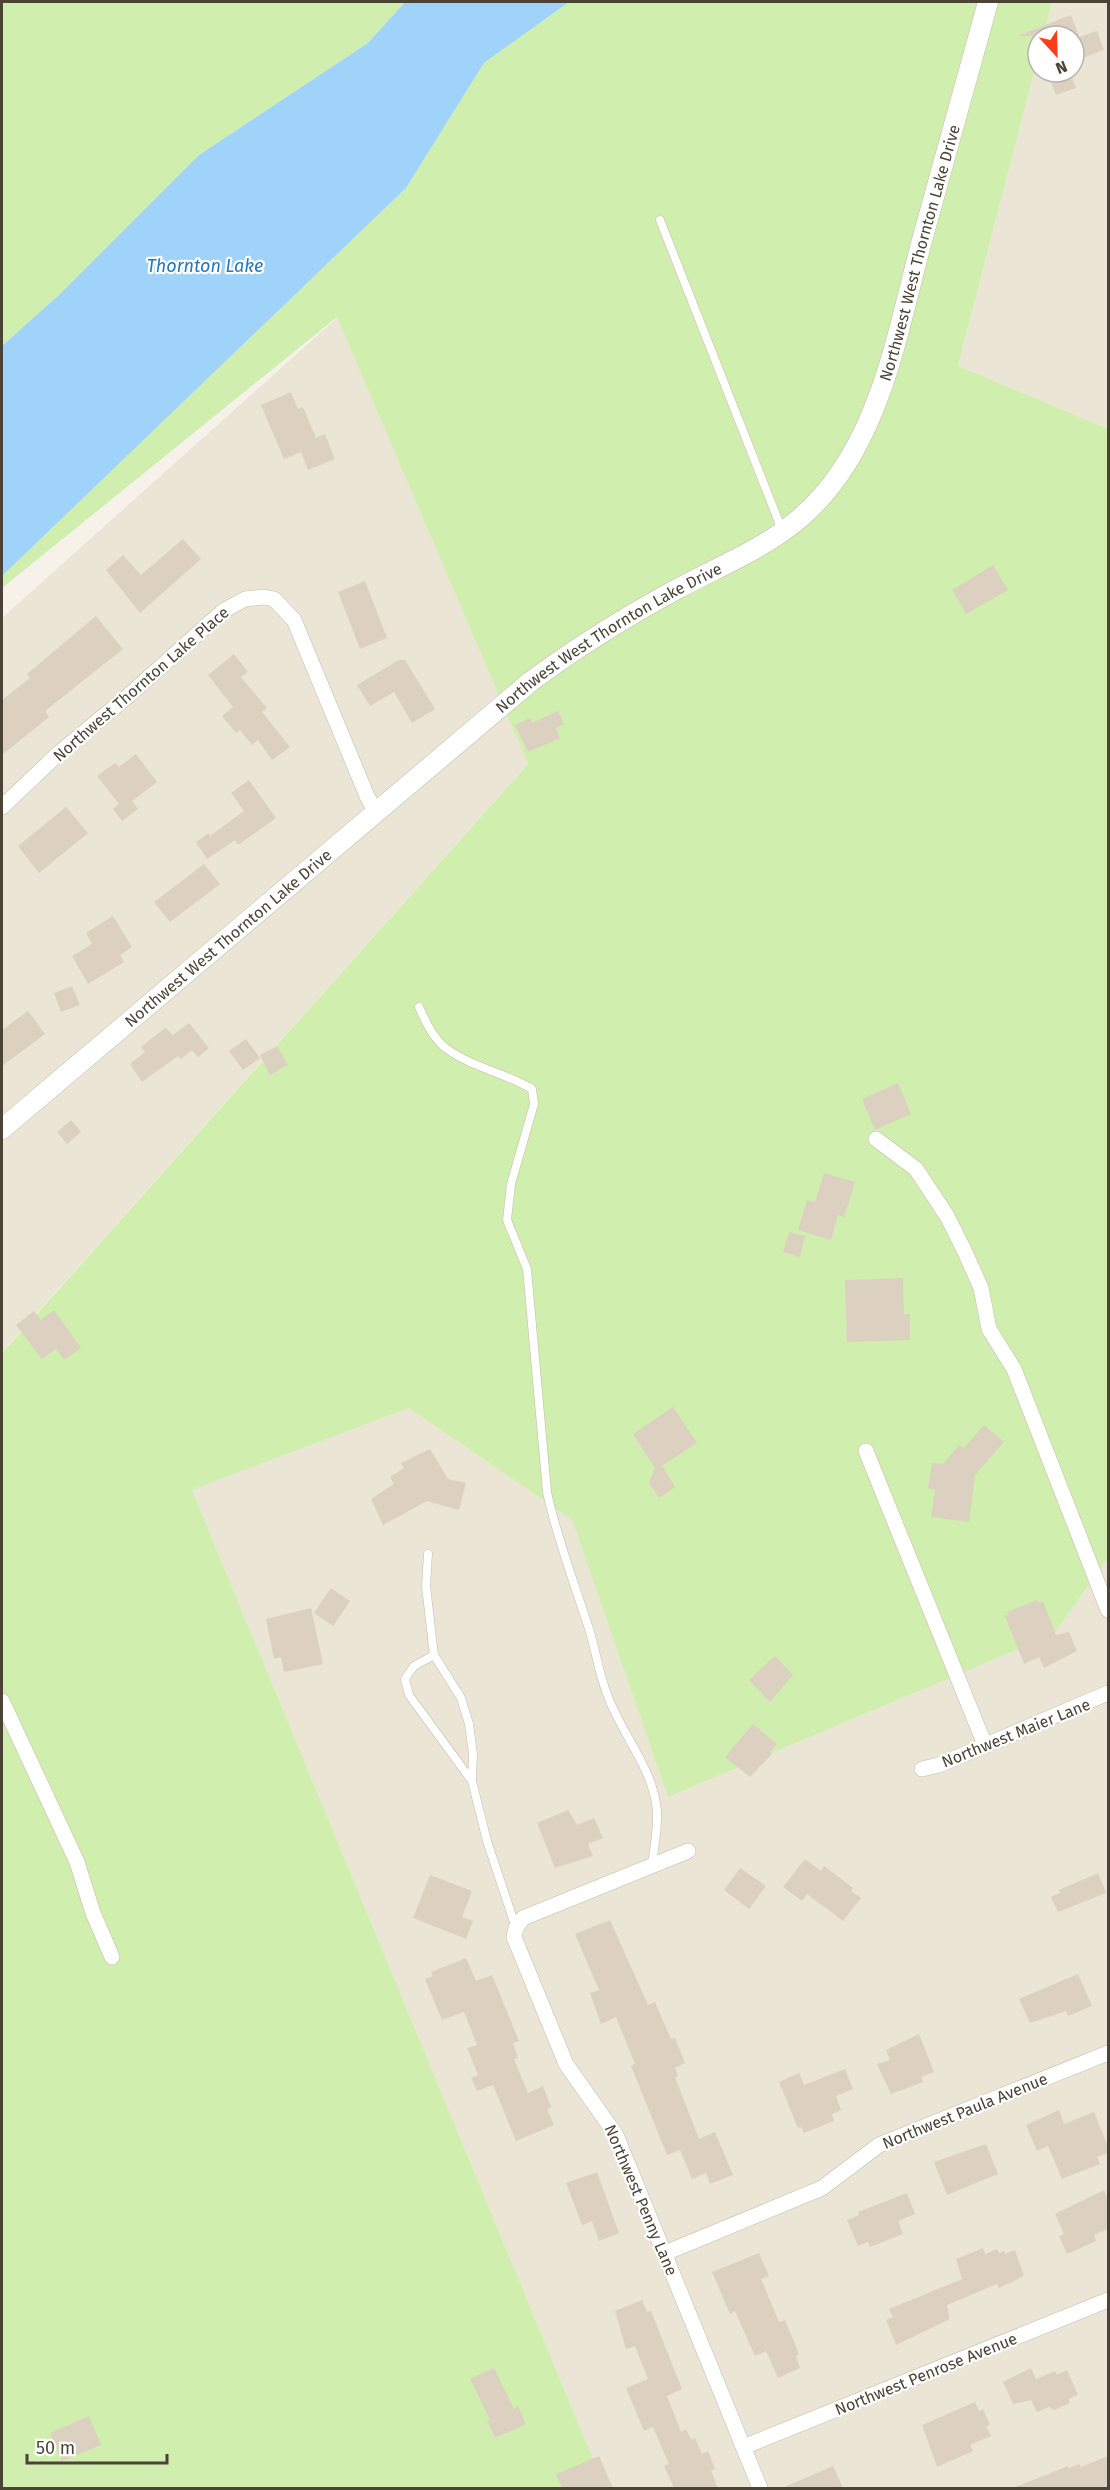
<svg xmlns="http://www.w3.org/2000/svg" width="1110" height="2490" font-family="'Fira Sans',sans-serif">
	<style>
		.residential { fill: #ebe5d6 }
		.green { fill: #d0eeae }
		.water { fill: #9fd3f9 }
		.building { fill: #dcd1c0 }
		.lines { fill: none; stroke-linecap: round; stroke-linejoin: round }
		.service-casing { stroke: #c3bbaa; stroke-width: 9 }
		.minor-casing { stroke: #c3bbaa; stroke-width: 16 }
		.tertiary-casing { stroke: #c3bbaa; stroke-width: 21 }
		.service { stroke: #fff; stroke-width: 8 }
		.minor { stroke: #fff; stroke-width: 15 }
		.tertiary { stroke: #fff; stroke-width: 20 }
		.labels { text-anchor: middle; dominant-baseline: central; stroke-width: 4.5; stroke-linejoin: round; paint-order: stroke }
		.street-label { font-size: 16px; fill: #4b4336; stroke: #fff }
		.water-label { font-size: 18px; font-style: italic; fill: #2178bb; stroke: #fff }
	</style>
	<rect width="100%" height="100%" fill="#f6f2e9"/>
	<g class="residential">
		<path d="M1052,2H1108V429L958,367L1038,57V72H1074V36H1043Z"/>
		<path d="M338,317L528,764L2,1352V618Z"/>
		<path d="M409,1408L572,1520L668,1797L1054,1634L1108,1558V2488H605L192,1490Z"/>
	</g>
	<g class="green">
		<path d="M2,2H405L368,43L199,155L61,293L2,346Z"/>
		<path d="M569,2H1052L1043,36H1038V57L958,366L1108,429V1558L1054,1634L668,1797L572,1520L409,1408L192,1490L605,2488H2V1353L528,764L337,317L2,588V576L406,188L484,63Z"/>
	</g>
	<path class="water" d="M405,2H569L484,63L406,188L2,576V346L61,293L199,155L368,43Z"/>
	<g class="building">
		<path d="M1071,15L1079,36H1020V35Z"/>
		<path d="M1097,31L1104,50L1074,61V39Z"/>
		<path d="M1047,72H1070L1076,88L1056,95Z"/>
		<path d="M291,392L298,409L303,407L316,438L325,434L335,459L308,470L301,452L284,459L261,405Z"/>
		<path d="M183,539L201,559L140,613L106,570L123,555L141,575Z"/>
		<path d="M993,565L1008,590L966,614L952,590Z"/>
		<path d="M365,581L387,638L360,649L338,592Z"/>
		<path d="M96,616L123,649L45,711L49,717L2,755V700L30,678L27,674Z"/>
		<path d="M234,654L248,672L241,677L267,708L262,712L290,747L272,760L258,740L252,745L240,730L236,733L222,716L233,707L208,675Z"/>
		<path d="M399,660H405L435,709L412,723L394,692L370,706L357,685Z"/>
		<path d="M558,711L564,724L556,728L560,738L528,752L515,725L530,718L532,723Z"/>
		<path d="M136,754L157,782L132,801L138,809L122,821L113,809L119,804L97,776L115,763L119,767Z"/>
		<path d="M249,780L276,818L238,845L235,840L207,859L196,842L209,833L210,836L244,811L231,793Z"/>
		<path d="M66,807L88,833L39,873L18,846Z"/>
		<path d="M204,864L220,884L170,922L154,902Z"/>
		<path d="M113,916L132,947L120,955L124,962L88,984L72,956L92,944L86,933Z"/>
		<path d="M72,986L80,1005L61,1012L54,993Z"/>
		<path d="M28,1011L45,1034L2,1066V1030Z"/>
		<path d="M189,1023L209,1048L198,1057L192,1050L181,1059L178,1056L142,1082L130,1064L145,1052L141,1047L165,1028L173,1035Z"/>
		<path d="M246,1039L260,1058L243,1070L229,1051Z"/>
		<path d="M277,1046L288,1065L270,1075L260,1055Z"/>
		<path d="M898,1083L911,1114L875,1130L862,1099Z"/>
		<path d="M71,1120L81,1132L67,1144L57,1132Z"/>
		<path d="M824,1173L855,1182L844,1217L838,1215L831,1240L798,1230L807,1200L815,1202Z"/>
		<path d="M789,1232L805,1236L800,1257L783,1252Z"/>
		<path d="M903,1278L904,1314H910V1340L847,1342L845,1280Z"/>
		<path d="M54,1310L81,1348L64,1360L56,1349L42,1359L16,1325L34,1311L41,1320Z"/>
		<path d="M673,1407L697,1443L662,1466L675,1487L659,1498L649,1482L655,1468L633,1434Z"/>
		<path d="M984,1425L1004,1442L975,1475L969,1522L931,1517L935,1490L928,1488L932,1463L943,1464L959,1445L964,1448Z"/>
		<path d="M430,1449L448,1479L466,1483L459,1510L427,1501L383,1525L371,1499L394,1484L390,1477L404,1468L401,1463Z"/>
		<path d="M331,1588L350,1601L333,1626L314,1613Z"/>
		<path d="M1037,1600L1038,1604L1043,1601L1056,1635L1069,1632L1077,1651L1044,1668L1039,1657L1024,1664L1005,1616L1009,1615L1007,1612Z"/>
		<path d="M311,1608L323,1664L284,1672L281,1657L274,1659L266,1619Z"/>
		<path d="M775,1656L793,1675L770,1702L749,1680Z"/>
		<path d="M753,1724L777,1744L770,1752L772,1754L750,1777L725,1757Z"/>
		<path d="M568,1810L577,1825L594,1818L603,1838L588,1844L593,1856L555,1868L537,1823Z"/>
		<path d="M805,1859L821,1871L824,1866L853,1888L851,1891L861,1898L843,1921L807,1894L802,1901L783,1887Z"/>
		<path d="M740,1868L766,1886L749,1909L724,1890Z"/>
		<path d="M1098,1873L1106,1893L1058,1912L1051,1897L1060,1893L1059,1890Z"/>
		<path d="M430,1875L472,1891L462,1917L473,1921L466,1939L413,1918Z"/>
		<path d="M610,1920L648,2005L655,2002L671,2039L675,2038L685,2063L675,2068L678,2076L675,2077L699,2139L715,2132L733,2175L710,2184L706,2173L692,2179L680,2150L667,2155L631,2066L635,2064L616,2017L601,2024L590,1993L599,1990L575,1934Z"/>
		<path d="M466,1958L476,1981L492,1975L519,2041L513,2043L518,2058L514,2059L528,2093L543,2086L551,2107L547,2109L554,2125L516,2141L493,2085L477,2091L471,2078L478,2075L467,2048L477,2045L464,2012L442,2020L425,1979L433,1976L431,1972Z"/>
		<path d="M1078,1974L1092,2006L1068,2016L1066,2011L1030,2023L1019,1999Z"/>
		<path d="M919,2034L934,2072L921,2077L923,2082L891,2094L877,2064L890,2060L886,2050Z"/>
		<path d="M845,2069L853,2089L836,2096L841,2110L832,2114L834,2121L804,2133L801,2127L798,2128L779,2082L799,2073L804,2085Z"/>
		<path d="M1059,2110L1064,2124L1094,2112L1108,2147V2153L1097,2157L1100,2164L1062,2179L1048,2146L1037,2151L1026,2125Z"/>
		<path d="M986,2144L998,2174L947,2195L934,2162Z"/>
		<path d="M597,2172L619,2233L599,2241L592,2221L582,2225L566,2183Z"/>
		<path d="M1104,2190L1108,2200V2229L1094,2235L1096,2241L1067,2254L1059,2236L1064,2234L1055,2214Z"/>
		<path d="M907,2193L915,2214L898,2221L903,2234L870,2247L868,2242L858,2246L847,2220L859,2215L858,2212Z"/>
		<path d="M983,2248L985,2254L997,2249L999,2253L1004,2251L1005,2254L1015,2250L1024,2276L999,2288L997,2284L947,2305L950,2319L896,2345L886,2320L893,2317L889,2309L962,2279L956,2259Z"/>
		<path d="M759,2253L769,2276L761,2279L779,2322L785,2320L799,2354L796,2356L800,2368L778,2378L766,2351L755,2356L735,2311L730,2314L712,2272Z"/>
		<path d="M642,2300L647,2312L651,2311L682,2389L667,2396L681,2432L686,2429L691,2440L695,2438L702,2454L708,2451L715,2469L711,2471L718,2488H674L664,2466L669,2464L655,2432L653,2427L644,2431L626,2388L648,2379L635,2346L626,2349L615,2311Z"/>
		<path d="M494,2368L514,2409L518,2406L526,2424L495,2438L487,2421L490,2420L470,2379Z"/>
		<path d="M1031,2368L1036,2379L1055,2371L1057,2375L1067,2370L1078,2395L1068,2399L1070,2403L1054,2410L1049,2407L1037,2412L1031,2400L1013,2404L1003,2382Z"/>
		<path d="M975,2402L979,2411L983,2409L990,2425L986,2427L991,2436L970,2445L973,2451L937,2467L922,2425Z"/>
		<path d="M89,2416L101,2445L62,2461L50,2433Z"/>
		<path d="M599,2456L613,2488H562L556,2474Z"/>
		<path d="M1108,2456V2488H1013L1068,2466L1069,2468L1079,2464L1081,2467Z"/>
		<path d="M833,2466L843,2488H782Z"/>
	</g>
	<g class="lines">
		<defs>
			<g id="service">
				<path d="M660,220L782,530"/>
				<path d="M419,1007C426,1022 433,1039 447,1049C472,1067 505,1073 532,1089L534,1104L511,1184L507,1220L527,1269L547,1492C557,1539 575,1585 590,1632C596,1652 599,1674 607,1694C621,1734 653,1767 657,1811C658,1829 654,1847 652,1866"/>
				<path d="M428,1554L426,1586L434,1655L461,1698L469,1724L473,1754L472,1781L487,1841L516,1928"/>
				<path d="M434,1655L414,1666L405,1679L409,1695L472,1781"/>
			</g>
			<g id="minor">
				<path d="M2,807L59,753L128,696L223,611L245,599L264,597L274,599L294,620L367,796L376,812"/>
				<path d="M876,1139L916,1169L947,1216L965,1252L981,1288L989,1329L1014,1369L1108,1610"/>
				<path d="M866,1451L985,1745"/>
				<path d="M2,1701L77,1862L93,1913L112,1957"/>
				<path d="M922,1769L939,1765L1108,1693"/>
				<path d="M688,1851L523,1918L516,1928L514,1937L566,2064L616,2135L760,2488"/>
				<path d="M665,2253L822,2188L879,2145L1108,2053"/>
				<path d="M743,2447L1108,2300"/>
			</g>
			<g id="tertiary">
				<path id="s1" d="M2,1129L530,682C577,647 627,616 679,588C720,566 764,549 800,518C881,449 897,330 924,233C946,156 967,79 988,2"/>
			</g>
		</defs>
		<use href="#service" class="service-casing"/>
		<use href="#minor" class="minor-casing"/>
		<use href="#tertiary" class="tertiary-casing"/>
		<use href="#service" class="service"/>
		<use href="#minor" class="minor"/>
		<use href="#tertiary" class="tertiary"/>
	</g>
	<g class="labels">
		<g class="street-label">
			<text stroke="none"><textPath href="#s1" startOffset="1304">Northwest West Thornton Lake Drive</textPath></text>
			<text stroke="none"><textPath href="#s1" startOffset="782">Northwest West Thornton Lake Drive</textPath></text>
			<text transform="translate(141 684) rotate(-41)">Northwest Thornton Lake Place</text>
			<text stroke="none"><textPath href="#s1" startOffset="296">Northwest West Thornton Lake Drive</textPath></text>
			<text transform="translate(1016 1733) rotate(-22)">Northwest Maier Lane</text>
			<text transform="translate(965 2111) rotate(-22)">Northwest Paula Avenue</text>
			<text transform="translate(641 2200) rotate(67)">Northwest Penny Lane</text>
			<text transform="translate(926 2374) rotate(-22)">Northwest Penrose Avenue</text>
		</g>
		<g class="water-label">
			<text x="205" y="266">Thornton Lake</text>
		</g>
	</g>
	<rect width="1110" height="2490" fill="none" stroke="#4b4336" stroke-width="6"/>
	<g transform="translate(1056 54) rotate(158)"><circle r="28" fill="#ffffff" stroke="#b7b4af" stroke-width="1.5"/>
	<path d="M0-4.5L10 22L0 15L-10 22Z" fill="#ff3e17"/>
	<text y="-9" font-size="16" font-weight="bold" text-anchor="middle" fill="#4b4336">N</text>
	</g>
	<path d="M27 2454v9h140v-9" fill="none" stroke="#4b4336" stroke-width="3"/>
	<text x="36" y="2454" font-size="18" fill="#4b4336" stroke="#ffffff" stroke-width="4.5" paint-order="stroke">50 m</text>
</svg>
